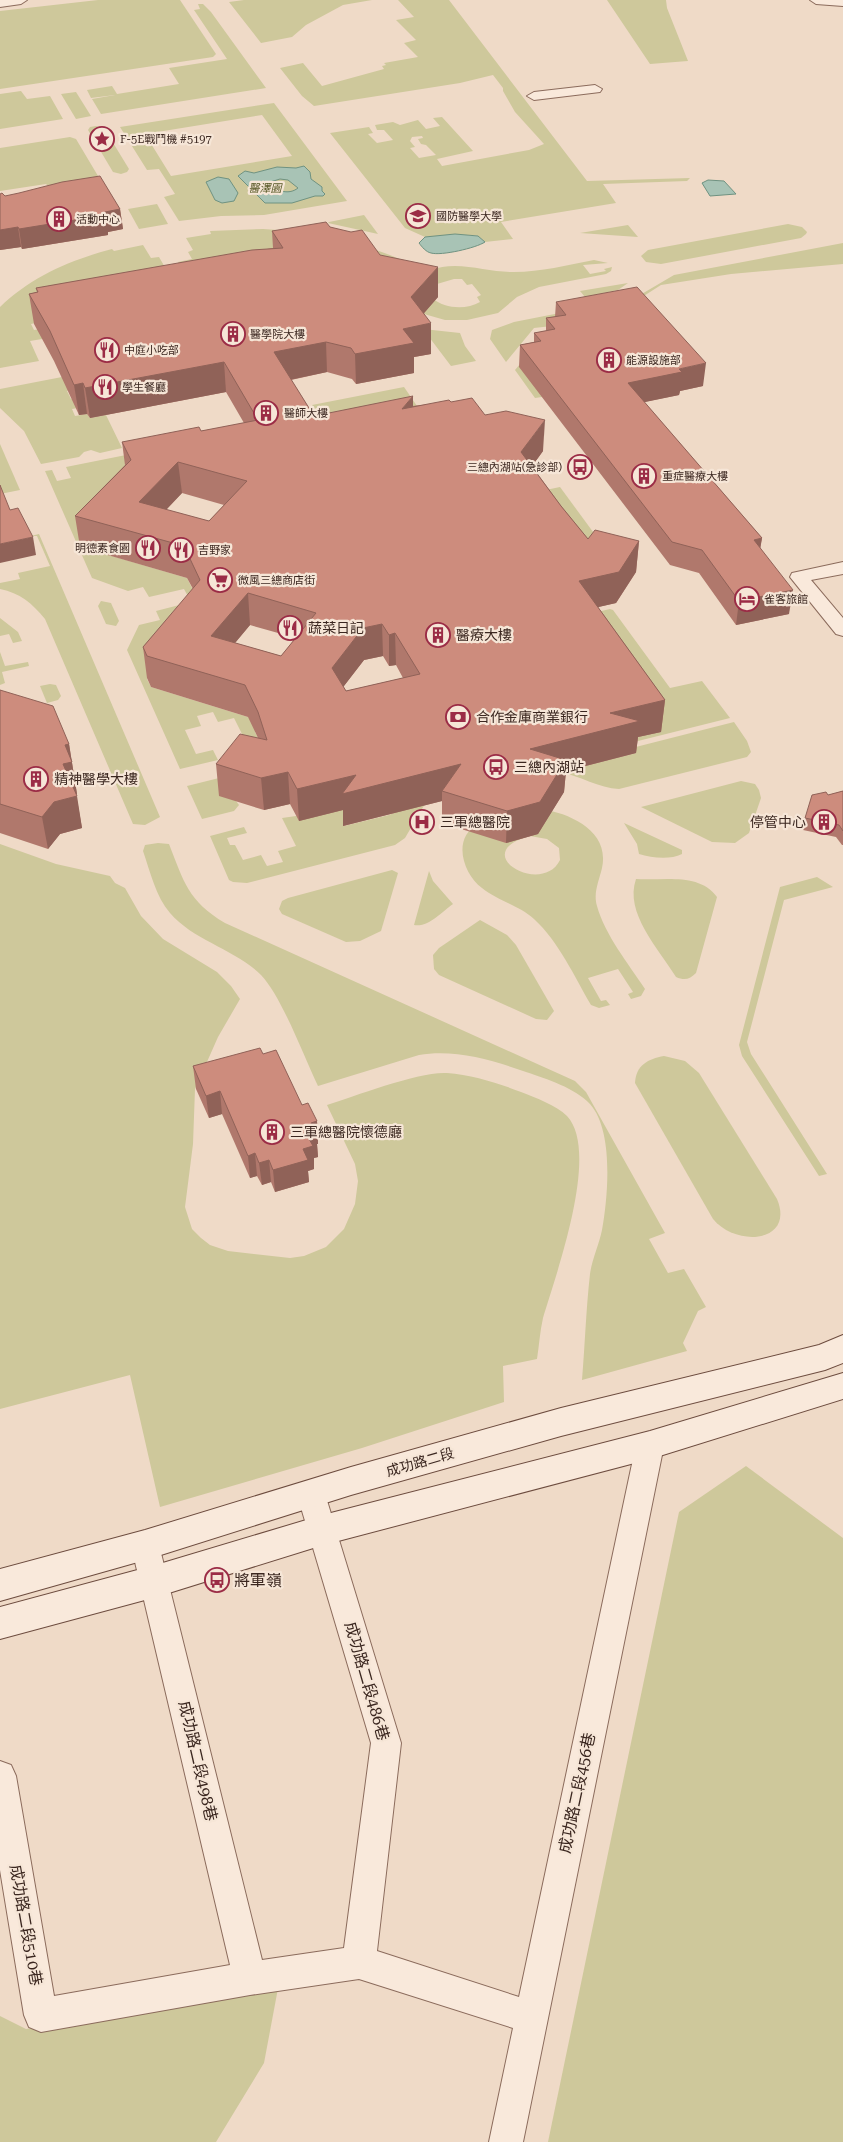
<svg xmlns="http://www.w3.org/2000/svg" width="843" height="2142" font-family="'Roboto Serif','Noto Sans TC',serif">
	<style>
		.green { fill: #cec89b; fill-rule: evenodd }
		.water { fill: #a8c3b5; stroke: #6f9281; fill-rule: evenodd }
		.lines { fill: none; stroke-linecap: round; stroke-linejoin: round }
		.minor-casing { stroke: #8b6b5c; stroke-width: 2 }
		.secondary-casing { stroke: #6d4c3f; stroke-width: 2 }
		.minor { fill: #f9e9db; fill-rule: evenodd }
		.secondary { fill: #f9e9db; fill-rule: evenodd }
		.wall { fill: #b0786c; fill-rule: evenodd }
		.shaded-wall { fill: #906258 }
		.building { fill: #cd8c7d; stroke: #906258; fill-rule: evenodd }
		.labels { text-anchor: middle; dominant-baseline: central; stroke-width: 4.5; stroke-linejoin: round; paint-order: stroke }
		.far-poi-label { font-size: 11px; fill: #3b2720; stroke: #f6e6d7; text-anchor: start }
		.far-park-label { font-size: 11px; font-style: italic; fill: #575826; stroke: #f6e6d7 }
		.poi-label { font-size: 14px; fill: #3b2720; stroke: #f6e6d7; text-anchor: start }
		.street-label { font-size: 14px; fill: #3b2720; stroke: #f6e6d7 }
		.near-poi-label { font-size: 16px; fill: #3b2720; stroke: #f6e6d7; text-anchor: start }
		.near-street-label { font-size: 16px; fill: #3b2720; stroke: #f6e6d7 }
	</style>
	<rect width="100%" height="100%" fill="#efdac7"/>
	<g class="green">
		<path d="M98,0H180L216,54L213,57L0,89V11Z"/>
		<path d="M244,0H372L343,5L306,25L292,37L261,43L229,2Z"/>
		<path d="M398,0H449L587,181L690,178L687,181L603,184L616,203L501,222L513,239L485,242L478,236L473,235L425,237L405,228L330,133L369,127L373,133L368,134L377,143L393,140L384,130H377L375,125L393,122L400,125L418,120L426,129L440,126L433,118L442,117L473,151L437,159L442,166L529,150L544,144L515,112L503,91V88L493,75L460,83L314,106L302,96L280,68L303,63L322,86L384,69L382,66L386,65L384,63L418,57L404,43L416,40L396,20L414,17ZM422,136L423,138L418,139L421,144L426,145L436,155L419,158L410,148L415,147L410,141L412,137Z"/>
		<path d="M607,0H666L667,8L688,61L650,64Z"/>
		<path d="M198,4H203L211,12L266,88L101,114L92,99L115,95L91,98L87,90L112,86L117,94L179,84L169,68L227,59L194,10L200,9Z"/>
		<path d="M21,91L27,99L50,96L63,119L0,129V94Z"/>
		<path d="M76,92L91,116L76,119L61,94Z"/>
		<path d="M274,103L347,201L264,215L221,216L179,221L164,197L175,194L159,169L147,170L120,127ZM262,115L292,156L171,176L145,134Z"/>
		<path d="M96,126L104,128L129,169L127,172L121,174L113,172L88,130L90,127Z"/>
		<path d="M70,137L76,139L101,181L58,195L46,184L0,191V148Z"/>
		<path d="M157,204L168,224L139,229L128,209Z"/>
		<path d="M364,215L378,234L328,223L329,222Z"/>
		<path d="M788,224L802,227L807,232L806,234L801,238L661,264L646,262L641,256L648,250Z"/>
		<path d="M628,225L638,237L580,233Z"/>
		<path d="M263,229C305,231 366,243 404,261L195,290L178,262L192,259L188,252L193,250L186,238L211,234L210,231Z"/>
		<path d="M843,243V264L731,274L661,285L639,299L542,397L535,398L515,370L552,326L534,328L506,362L490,339L492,330L514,322L621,301L640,295L674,275Z"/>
		<path d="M143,245L151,258L159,257L180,293L31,324L34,330L46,328L42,339L30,341L39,361L0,368V307C31,277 70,260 112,249L114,251Z"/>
		<path d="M594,260L608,263L583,265L590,274L606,271L604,269L612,267L611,271L606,274L539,287L517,297L498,313L467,320H445L424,314L405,289C412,283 421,274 430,271C456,259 487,273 514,272C541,272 567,265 594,260ZM454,279H462L467,285L472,284L481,295L477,297L480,302C466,310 445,309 432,298L437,284Z"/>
		<path d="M628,283L618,290L585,297L580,291Z"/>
		<path d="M423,329L460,333L465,346L476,361L451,366Z"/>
		<path d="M62,377L71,390L67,391L71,399L80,398L84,407L72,409L75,416L87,414L90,418L106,415L122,448L100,453L91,450L84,452L79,457L41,464L24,431L0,408V389Z"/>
		<path d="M404,387L417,406L325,425L312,405Z"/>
		<path d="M0,444L20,490L0,494Z"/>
		<path d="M126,455L134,471L127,473L129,478L137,477L140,485L85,542L88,549L187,578L194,592L200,591L202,595L196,596L204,612L151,672L147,679L151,687L258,720L263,730L255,732L269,760L243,765L240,769L230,746L246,742L234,718L218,722L213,712L197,716L201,726L185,730L196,754L213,750L218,760L180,769L127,650L139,625L160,620L156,611L191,602L184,589L149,597L143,587L128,591L92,578L45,471L52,470L57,481L71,478L66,467Z"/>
		<path d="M560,487L596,536L577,541L541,491Z"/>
		<path d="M39,534L160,817L145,825L133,824L45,619C32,603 20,593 0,589V583L20,579L18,573L50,566L37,536H31Z"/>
		<path d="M101,601L111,603L119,621L116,626L106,624L98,606Z"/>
		<path d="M610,609L613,610L670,688L702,681L730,718L614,747L580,616Z"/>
		<path d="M0,618L18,632L22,641L13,643L9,634L0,636Z"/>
		<path d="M0,652L5,666L28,662L29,666L2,672L5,683L0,685Z"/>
		<path d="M50,684L56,685L61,696L58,700L47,703L40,686Z"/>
		<path d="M734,722L747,741L751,752L747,757L619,789C599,788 580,776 560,772L636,753L624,750Z"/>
		<path d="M219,778L239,805L234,811L202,819L187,786Z"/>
		<path d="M741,781L755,784L759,790L761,798L749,833L735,843L712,842L641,807Z"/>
		<path d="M429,797L405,838L395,845L247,883L233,882L229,880L210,836L244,827L247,833L227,838L230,845H235L243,860L261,855L267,866L283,862L278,851L296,846L282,818L352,808L344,826L389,815Z"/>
		<path d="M542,809C571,814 610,831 602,868C599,881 593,893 597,906C605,935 628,963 645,989L641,996L631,999L628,994L633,992L618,969L588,978L601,1001L606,1000L610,1005L599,1008L591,1005C574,976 559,942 534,919C519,905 498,901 482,888C463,874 451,837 479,824C496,816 523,813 542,809ZM530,836L547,839L559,848L560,860C542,897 466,853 530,836Z"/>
		<path d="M624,823L682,850V854C670,860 652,858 639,854L637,844Z"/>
		<path d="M158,843L169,844C184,882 188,901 225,923L575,1081L586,1092L665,1233L649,1239L668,1273L684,1269L706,1307L698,1311L683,1343L687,1351L582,1380C585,1345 586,1309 590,1274C592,1259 599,1245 602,1230C608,1197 614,1131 590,1104C575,1088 547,1079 526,1072C492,1060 455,1049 419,1055L318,1086C304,1057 282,997 261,975C235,949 194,941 170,913C156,897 150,871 143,851L145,845Z"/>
		<path d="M0,844L56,864L110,876L115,883L125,888L141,916L163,939L217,972L231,986L240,999L218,1037L195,1089L193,1144L185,1207L192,1229L201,1238L210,1245L228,1251L290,1258L304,1256L326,1247L344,1229L355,1204L358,1181L355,1164L327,1105C355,1096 420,1071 447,1073C472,1075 498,1083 521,1092C536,1098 556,1105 567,1116C601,1152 555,1277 543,1318C540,1331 539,1346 537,1359L503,1366L504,1402L362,1448L160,1507L130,1375L0,1409Z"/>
		<path d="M392,870L398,873L381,931L360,941L346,942L282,914L279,909L282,901L288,898Z"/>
		<path d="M429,871L433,881L453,904C443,911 428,928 414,925Z"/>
		<path d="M817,877L833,887L784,900L747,1042L751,1054L827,1174L819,1176L742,1056L739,1045L780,887Z"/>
		<path d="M636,879C663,881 699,872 717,897L696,973C690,979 685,981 676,977C659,949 624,913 636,879Z"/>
		<path d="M480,920L507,935L516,945L554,1011L547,1020L536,1019L439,975L434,969L433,955L439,948Z"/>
		<path d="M664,1056L685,1061L699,1073L777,1199C795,1242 737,1248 713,1219L635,1083C636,1065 648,1059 664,1056Z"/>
		<path d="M746,1466L843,1538V2142H548L679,1512Z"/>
		<path d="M279,1983L264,2063L216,2142H0V2016L26,2029Z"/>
	</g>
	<g class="water">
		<path d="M304,166L310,172L311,179L322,187V191L325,194L323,196H315L292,203H265L238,176L245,171L254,173L277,167L296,168ZM280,179L288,180L298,188C288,196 275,190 267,183Z"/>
		<path d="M218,177L229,179L238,193L234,201L222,203L215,200L206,182Z"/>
		<path d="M708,180L724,181L736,194L710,196L702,183Z"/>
		<path d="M455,234L478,236L485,242C476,248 441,256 431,253C426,252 422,247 419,243L425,237Z"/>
	</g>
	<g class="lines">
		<defs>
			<g id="minor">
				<path d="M0,0H27L21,4L0,7Z"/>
				<path d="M810,0H843V6L816,4Z"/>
				<path d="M595,85L602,89L600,92L534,100L527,96L534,92Z"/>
				<path d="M843,562V574L811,580L843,618V636L836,634L790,577L792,573Z"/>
				<path d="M650,1433L660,1436L664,1445L523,2142H489L513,2028L359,1979L250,1995L41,2032L29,2027L24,2015L0,1870V1761L11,1765L16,1776L54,1996L230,1965L131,1545L135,1536L145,1532L155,1536L159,1545L262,1960L344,1948L371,1743L297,1494L301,1485L311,1481L321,1485L325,1494L401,1743L377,1951L519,1997L636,1445L640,1436Z"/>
			</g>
			<g id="secondary">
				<path d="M843,1335V1363L825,1370L561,1436L351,1495L145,1560L0,1601V1569L145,1530L351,1467L561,1408L819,1345Z"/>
				<path d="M843,1373V1399L650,1459L323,1545L156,1597L0,1639V1607L156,1565L323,1515L650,1431Z"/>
			</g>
		</defs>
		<use href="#minor" class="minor-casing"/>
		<use href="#secondary" class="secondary-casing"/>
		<use href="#minor" class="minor"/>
		<use href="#secondary" class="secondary"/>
	</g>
	<g class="wall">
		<path d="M0,194L5,196L120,209L123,229L108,232V235L22,249L21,247L0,250Z"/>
		<path d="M330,227L380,255L438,297L424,313L431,354L414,357V373L356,384L352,379L327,372L291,380L314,416L451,402L485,415L543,451L532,466L561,506L588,539L639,541L636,572L616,603L598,607L665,700L661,732L638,737L636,753L566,771L564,792L538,834L506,843L442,823V801L343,826V810L299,821L290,804L264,810L219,796L216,764L258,738L248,717L151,687L147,678L143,647L193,589L187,578L80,547L75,516L125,465L122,442L201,431L244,423L226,392L90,418L87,414L79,415L54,361L34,324L29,294L37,292L36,288L273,248L272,231ZM182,493L224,505L209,521L166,510ZM250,625L296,638L281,656L235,643ZM383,656L389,666L396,665L403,678L346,691L343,687L364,660Z"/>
		<path d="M556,302L703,386L680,391L679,395L644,402L762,538L760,548L789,614L736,625L699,573L670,565L519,367L520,345L534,342V333L546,331V318L555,317Z"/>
		<path d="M0,690L69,744L77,794H76L82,828L60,834L48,849L0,833Z"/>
		<path d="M843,791V845H842L836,837L803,830L805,818L828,795Z"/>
		<path d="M263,1054L302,1105L317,1121L318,1144H317L318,1157L314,1158V1169L308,1171L309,1182L275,1192L271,1182L262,1185L257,1176L250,1178L222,1114L209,1118L196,1089L193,1066Z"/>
	</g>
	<g class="shaded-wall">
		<path d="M120,209L123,229L108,232V235L22,249L19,229Z"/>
		<path d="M18,227L21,247L0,250V230Z"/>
		<path d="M438,267V297L412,327L411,297Z"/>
		<path d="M431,323V354L414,357V373L356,384L355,354L403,329Z"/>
		<path d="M326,342L327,372L275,383L274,352Z"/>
		<path d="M224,362L226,392L90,418L85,388Z"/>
		<path d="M706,363L703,386L680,391L679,395L626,406L628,383L679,369Z"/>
		<path d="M83,383L87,414L79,415L74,385Z"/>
		<path d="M413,396V427L402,409Z"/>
		<path d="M545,420L543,451L520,483L521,452Z"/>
		<path d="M178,462L182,493L143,534L139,502Z"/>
		<path d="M33,537L36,555L0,563V544Z"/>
		<path d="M762,538L758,562L754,540Z"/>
		<path d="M639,541L636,572L616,603L577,612L579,581Z"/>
		<path d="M793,590L789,614L736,625L739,601Z"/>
		<path d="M248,593L250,625L214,668L211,636Z"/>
		<path d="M382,624L383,656L364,660L334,699L332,668L363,628Z"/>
		<path d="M395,633L396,665L389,666V635Z"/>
		<path d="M665,700L661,732L638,737L636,753L566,771L564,792L538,834L506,843L507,811L530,749L610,713Z"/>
		<path d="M69,744L77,794L69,796L63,764L65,745Z"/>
		<path d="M461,764L442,791V801L343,826V810L299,821L297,789L356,775Z"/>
		<path d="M288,772L290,804L264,810L261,778Z"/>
		<path d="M77,796L82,828L60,834L48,849L42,817L54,802Z"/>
		<path d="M220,1091L222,1114L209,1118L206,1096Z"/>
		<path d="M317,1121L318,1144H317L318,1157L314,1158V1169L308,1171L309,1182L275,1192L273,1170L303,1149L308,1137L311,1123Z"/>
		<path d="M255,1153L257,1176L250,1178L248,1156Z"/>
		<path d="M269,1160L271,1182L262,1185L259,1163Z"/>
	</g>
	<g class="building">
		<path d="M100,176L120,209L105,212L106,215L19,229L18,227L0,230V194L2,193L5,196L19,193L62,182Z"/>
		<path d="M326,222L330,227L351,232L362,230L380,255L438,267L411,297L431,323L403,329L414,343L355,354L351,348L326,342L274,352L314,416L413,396L402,409L449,400L451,402L472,398L485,415L506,411L545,420L521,452L561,506L588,539L595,530L639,541L619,572L579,581L665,700L610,713L640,721L530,749L566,760L540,802L507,811L442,791L461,764L342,794L356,775L297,789L288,772L261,778L216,764L240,734L267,740L258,712L245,685L147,656L143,647L200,580L184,546L75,516L131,460L122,442L199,427L201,431L258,420L224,362L85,388L83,383L74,385L50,331L29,294L38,292L36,288L252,250L283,248L272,231ZM178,462L247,481L209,521L139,502ZM248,593L316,613L281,656L211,636ZM382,624L389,635L395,633L420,674L346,691L332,668L363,628Z"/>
		<path d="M637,287L706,363L679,369L682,372L628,383L762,538L754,540L793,590L739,601L702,550L672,542L520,345L541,341L534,333L555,329L546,318L566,315L556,302Z"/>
		<path d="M0,485L10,510L18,508L33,537L0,544Z"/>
		<path d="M0,690L53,706L69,744L65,745L72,762L63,764L77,796L54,802L42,817L0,804Z"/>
		<path d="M843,791V831L839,825L805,818L812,795L826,792L828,795Z"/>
		<path d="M260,1048L263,1054L276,1050L302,1105L308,1103L317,1121L311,1123L316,1135L308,1137L313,1146L303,1149L308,1160L273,1170L269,1160L259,1163L255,1153L248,1156L220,1091L206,1096L193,1066Z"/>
	</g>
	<defs>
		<symbol id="sight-ring" viewBox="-11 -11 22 22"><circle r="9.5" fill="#f6e6d7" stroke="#9b2c46" stroke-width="1.5"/><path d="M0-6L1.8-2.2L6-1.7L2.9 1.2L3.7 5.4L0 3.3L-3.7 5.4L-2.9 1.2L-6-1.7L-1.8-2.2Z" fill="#9b2c46"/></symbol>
		<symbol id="university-ring" viewBox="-11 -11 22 22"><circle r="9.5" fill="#f6e6d7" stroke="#9b2c46" stroke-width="1.5"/><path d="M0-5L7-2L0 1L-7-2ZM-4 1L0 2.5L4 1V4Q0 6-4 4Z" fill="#9b2c46"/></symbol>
		<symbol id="building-ring" viewBox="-11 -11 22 22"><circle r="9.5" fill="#f6e6d7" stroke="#9b2c46" stroke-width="1.5"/><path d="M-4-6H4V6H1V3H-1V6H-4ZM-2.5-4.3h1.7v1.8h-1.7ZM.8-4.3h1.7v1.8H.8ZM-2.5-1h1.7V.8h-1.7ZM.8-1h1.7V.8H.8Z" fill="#9b2c46"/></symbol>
		<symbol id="restaurant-ring" viewBox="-11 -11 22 22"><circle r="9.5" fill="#f6e6d7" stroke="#9b2c46" stroke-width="1.5"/><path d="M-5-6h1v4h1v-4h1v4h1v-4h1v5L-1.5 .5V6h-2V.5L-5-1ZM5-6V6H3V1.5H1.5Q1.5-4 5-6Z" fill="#9b2c46"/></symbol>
		<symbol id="bus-ring" viewBox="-11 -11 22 22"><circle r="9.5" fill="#f6e6d7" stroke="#9b2c46" stroke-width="1.5"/><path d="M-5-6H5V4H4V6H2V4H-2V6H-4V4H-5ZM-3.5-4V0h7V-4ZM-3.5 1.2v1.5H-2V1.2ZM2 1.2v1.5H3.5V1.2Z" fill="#9b2c46"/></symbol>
		<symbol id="supermarket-ring" viewBox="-11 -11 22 22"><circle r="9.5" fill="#f6e6d7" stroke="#9b2c46" stroke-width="1.5"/><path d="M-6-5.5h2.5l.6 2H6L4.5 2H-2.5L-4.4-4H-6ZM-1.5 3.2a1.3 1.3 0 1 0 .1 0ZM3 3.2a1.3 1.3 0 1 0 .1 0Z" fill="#9b2c46"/></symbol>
		<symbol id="hotel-ring" viewBox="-11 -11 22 22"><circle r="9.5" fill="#f6e6d7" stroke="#9b2c46" stroke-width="1.5"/><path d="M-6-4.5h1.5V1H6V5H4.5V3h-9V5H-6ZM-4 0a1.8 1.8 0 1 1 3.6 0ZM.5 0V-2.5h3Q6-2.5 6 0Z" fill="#9b2c46"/></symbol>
		<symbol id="bank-ring" viewBox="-11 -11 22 22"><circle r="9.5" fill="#f6e6d7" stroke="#9b2c46" stroke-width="1.5"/><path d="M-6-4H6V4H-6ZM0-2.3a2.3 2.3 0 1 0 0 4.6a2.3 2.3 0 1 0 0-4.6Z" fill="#9b2c46"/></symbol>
		<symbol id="hospital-ring" viewBox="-11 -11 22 22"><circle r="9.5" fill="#f6e6d7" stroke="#9b2c46" stroke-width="1.5"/><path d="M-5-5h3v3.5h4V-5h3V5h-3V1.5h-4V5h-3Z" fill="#9b2c46"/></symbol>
	</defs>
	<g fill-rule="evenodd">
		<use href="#sight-ring" x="88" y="125" width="28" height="28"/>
		<use href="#university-ring" x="404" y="202" width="28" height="28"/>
		<use href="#building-ring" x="45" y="205" width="28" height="28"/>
		<use href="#building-ring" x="219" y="320" width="28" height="28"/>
		<use href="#restaurant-ring" x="93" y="336" width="28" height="28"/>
		<use href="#building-ring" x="595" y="346" width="28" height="28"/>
		<use href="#restaurant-ring" x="91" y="373" width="28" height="28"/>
		<use href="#building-ring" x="252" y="399" width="28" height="28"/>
		<use href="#bus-ring" x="566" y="453" width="28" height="28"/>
		<use href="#building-ring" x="630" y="462" width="28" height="28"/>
		<use href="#restaurant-ring" x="134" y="534" width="28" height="28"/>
		<use href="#restaurant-ring" x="167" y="536" width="28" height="28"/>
		<use href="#supermarket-ring" x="206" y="566" width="28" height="28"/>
		<use href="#hotel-ring" x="733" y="585" width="28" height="28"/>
		<use href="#restaurant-ring" x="276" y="614" width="28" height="28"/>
		<use href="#building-ring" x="424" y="621" width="28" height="28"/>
		<use href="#bank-ring" x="444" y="703" width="28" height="28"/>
		<use href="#bus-ring" x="482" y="753" width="28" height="28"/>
		<use href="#building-ring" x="22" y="765" width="28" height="28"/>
		<use href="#hospital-ring" x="408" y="808" width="28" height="28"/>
		<use href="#building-ring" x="810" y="808" width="28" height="28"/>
		<use href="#building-ring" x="258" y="1118" width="28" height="28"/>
		<use href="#bus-ring" x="203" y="1566" width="28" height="28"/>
	</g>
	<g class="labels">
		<g class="far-poi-label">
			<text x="120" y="139">F-5E戰鬥機 #5197</text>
			<text x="436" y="216">國防醫學大學</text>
			<text x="76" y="219">活動中心</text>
			<text x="250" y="334">醫學院大樓</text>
			<text x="124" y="350">中庭小吃部</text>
			<text x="626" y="360">能源設施部</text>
			<text x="122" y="387">學生餐廳</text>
			<text x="284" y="413">醫師大樓</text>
			<text x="562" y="467" text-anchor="end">三總內湖站(急診部)</text>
			<text x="662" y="476">重症醫療大樓</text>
			<text x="130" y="548" text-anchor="end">明德素食園</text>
			<text x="198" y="550">吉野家</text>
			<text x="238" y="580">微風三總商店街</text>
			<text x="764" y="599">雀客旅館</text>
		</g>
		<g class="far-park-label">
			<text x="265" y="188">醫澤園</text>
		</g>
		<g class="poi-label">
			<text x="308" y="628">蔬菜日記</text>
			<text x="456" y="635">醫療大樓</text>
			<text x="476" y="717">合作金庫商業銀行</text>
			<text x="514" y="767">三總內湖站</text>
			<text x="54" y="779">精神醫學大樓</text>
			<text x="440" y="822">三軍總醫院</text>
			<text x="806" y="822" text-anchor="end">停管中心</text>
			<text x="290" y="1132">三軍總醫院懷德廳</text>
		</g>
		<g class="street-label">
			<text transform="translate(420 1462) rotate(-16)">成功路二段</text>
		</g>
		<g class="near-poi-label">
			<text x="234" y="1580">將軍嶺</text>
		</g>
		<g class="near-street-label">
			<text transform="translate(367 1681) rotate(74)">成功路二段486巷</text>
			<text transform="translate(198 1761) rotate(77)">成功路二段498巷</text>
			<text transform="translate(577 1793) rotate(-78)">成功路二段456巷</text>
			<text transform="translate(26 1925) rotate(80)">成功路二段510巷</text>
		</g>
	</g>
</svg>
